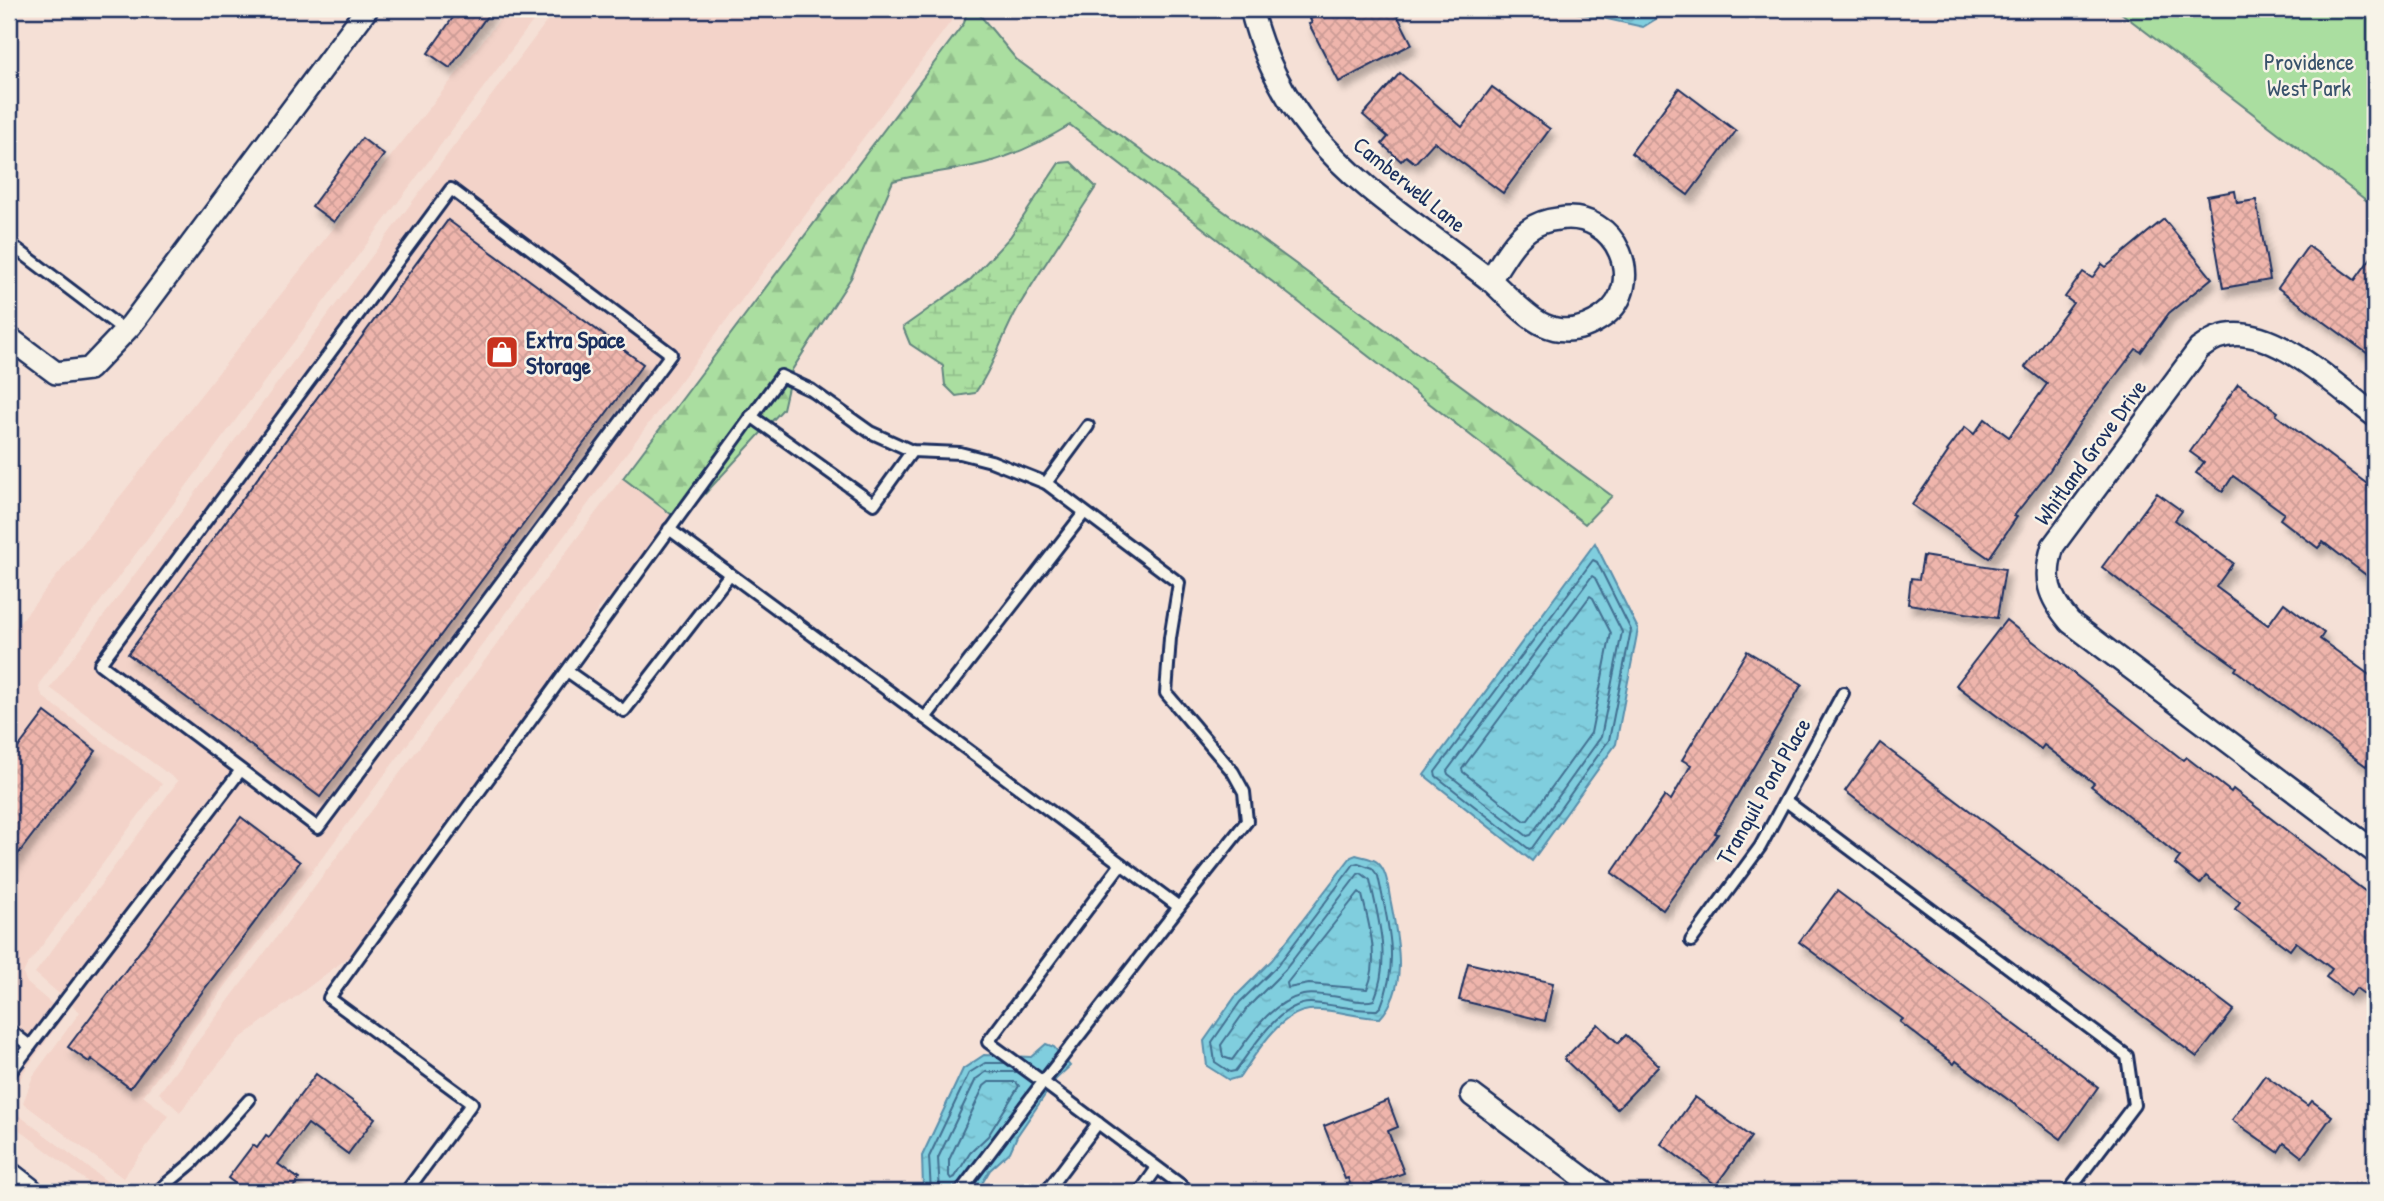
<svg xmlns="http://www.w3.org/2000/svg" width="2384" height="1201" font-family="'Patrick Hand',sans-serif">
	<style>
		.built { fill: #f3d3c9 }
		.green { fill: #aadea0; stroke: #62867f; stroke-width: 2 }
		.forest { fill: url(#forest-firs); stroke: #62867f; stroke-width: 2 }
		.wetland { fill: url(#wetland-marsh); stroke: #62867f; stroke-width: 2 }
		.water { fill: url(#water-ripples); stroke: #588eab; stroke-width: 2 }
		.lines { fill: none; stroke-linecap: round; stroke-linejoin: round }
		.shore { stroke: #436f91; stroke-width: 2 }
		.building { fill: url(#building-cross-hatch); stroke: #1b2f5e; stroke-width: 2; filter: url(#shadow) }
		.lane-casing { stroke: #1b2f5e; stroke-width: 16 }
		.street-casing { stroke: #1b2f5e; stroke-width: 26 }
		.secondary-casing { stroke: #1b2f5e; stroke-width: 35 }
		.lane { stroke: #f7f3e8; stroke-width: 10 }
		.street { stroke: #f7f3e8; stroke-width: 21 }
		.secondary { stroke: #f7f3e8; stroke-width: 30 }
		.labels { text-anchor: middle; dominant-baseline: central; stroke-width: 5; stroke-linejoin: round; paint-order: stroke }
		.park-label { font-size: 23px; fill: #38526b; stroke: #f7f3e8 }
		.street-label { font-size: 23px; fill: #1b2f5e; stroke: #f7f3e8 }
		.poi-label { font-size: 23px; font-weight: bold; fill: #1b2f5e; stroke: #f7f3e8; text-anchor: start }
	</style>
	<defs>
		<pattern id="forest-firs" width="22" height="20" patternUnits="userSpaceOnUse" patternTransform="scale(1.75)"><rect width="22" height="20" fill="#aadea0"/><path d="M5 1l3.5 6h-7zM16 11l3.5 6h-7z" fill="#92bf8c"/></pattern>
		<pattern id="wetland-marsh" width="20" height="14" patternUnits="userSpaceOnUse" patternTransform="scale(1.75)"><rect width="20" height="14" fill="#aadea0"/><path d="M1 5h8M5 5V1M11 12h8M15 12V8" fill="none" stroke="#92bf8c"/></pattern>
		<pattern id="water-ripples" width="26" height="14" patternUnits="userSpaceOnUse" patternTransform="scale(1.75)"><rect width="26" height="14" fill="#80cede"/><path d="M2 4q2-2 4 0t4 0M15 11q2-2 4 0t4 0" fill="none" stroke="#6eb1c1"/></pattern>
		<pattern id="building-cross-hatch" width="8" height="8" patternUnits="userSpaceOnUse" patternTransform="scale(1.75)"><rect width="8" height="8" fill="#efb5ac"/><path d="M0 0l8 8M0 8l8-8" fill="none" stroke="#cc9c96"/></pattern>
		<filter id="shadow"><feDropShadow dx="4.5" dy="8" stdDeviation="3.5" flood-color="#0004"/></filter>
	</defs>
	<rect width="100%" height="100%" fill="#f5e0d6"/>
	<filter id="ink" filterUnits="userSpaceOnUse"><feTurbulence type="fractalNoise" baseFrequency=".0143" numOctaves="2"/><feDisplacementMap in="SourceGraphic" scale="14" xChannelSelector="R" yChannelSelector="G"/><feConvolveMatrix kernelMatrix="1 2 1 2 8 2 1 2 1" color-interpolation-filters="sRGB"/></filter>
	<g filter="url(#ink)">
		<g class="built">
			<path d="M508,9H542L41,681L39,688L43,697L162,784L26,967L23,974L27,983L65,1015L23,1073L12,1100L11,1107L13,1111L117,1189L114,1192H101L9,1122V636Z"/>
			<path d="M556,9H946L955,16L143,1096L169,1116L123,1178L23,1103L33,1076L80,1012L35,973L178,781L50,688Z"/>
			<path d="M622,478L680,521L599,608L530,720L382,932L238,1040L180,1112L159,1093Z"/>
		</g>
		<path class="green" d="M2116,9H2375V207Z"/>
		<path class="forest" d="M965,9H975L1016,59L1612,496L1585,524L1070,125C1042,142 1016,155 985,163C955,171 924,173 893,181L851,278L792,370L783,409L680,521L623,478L964,23L966,15Z"/>
		<path class="wetland" d="M1071,162L1096,187C1070,227 1043,266 1019,306C1002,335 994,367 975,393L956,396L945,385L943,366L910,344L903,327L971,279L1010,237L1059,163Z"/>
		<g class="water">
			<path d="M1562,9H1672L1643,27Z"/>
			<path d="M1595,543L1638,629L1616,744L1532,861L1424,775Z"/>
			<path d="M1356,855C1362,857 1372,858 1377,862C1388,871 1388,890 1391,903C1398,940 1409,987 1380,1018C1357,1018 1333,1008 1309,1010C1279,1013 1255,1055 1240,1077L1229,1080L1207,1066L1204,1041L1235,997L1272,960L1351,857Z"/>
			<path d="M1046,1044L1054,1047L1070,1066L1056,1079L1017,1136L1010,1152L990,1170L977,1192H927L923,1188L922,1156L963,1069L984,1055L1031,1057Z"/>
		</g>
		<g class="lines">
			<g class="shore">
				<path d="M1593,560L1597,562L1631,630L1609,740L1532,848L1529,849L1436,776L1435,772Z"/>
				<path d="M1592,576L1595,578L1622,632L1601,737L1531,835L1527,836L1448,774L1447,771Z"/>
				<path d="M1590,596L1593,598L1611,633L1591,733L1528,820L1525,821L1463,772L1462,769Z"/>
				<path d="M1358,863L1372,868L1378,876C1388,923 1400,961 1381,1006L1377,1010C1355,1011 1333,1004 1311,1003C1279,1002 1252,1050 1235,1071L1230,1072L1215,1062L1212,1042L1240,1002L1278,965L1354,864Z"/>
				<path d="M1361,873L1370,880C1379,921 1391,960 1374,1000C1361,1004 1344,997 1331,996C1322,995 1312,993 1303,995C1269,1003 1251,1035 1232,1060L1223,1057L1221,1045L1247,1008L1285,970L1358,874Z"/>
				<path d="M1359,892L1362,895C1369,925 1380,959 1367,989L1309,984L1288,988L1287,983Z"/>
				<path d="M989,1082H1016L1019,1086L988,1136L970,1153L955,1177L951,1179L949,1176V1160L984,1086Z"/>
				<path d="M931,1192L929,1157L969,1073L985,1063H1006"/>
				<path d="M940,1192L938,1158L976,1079L986,1072H1017"/>
			</g>
		</g>
		<g class="building">
			<path d="M459,9H492L450,68L428,53Z"/>
			<path d="M1329,9H1394L1412,44L1339,82L1309,24L1312,23L1310,19Z"/>
			<path d="M1400,73L1462,127L1492,87L1550,129L1503,193L1434,142L1415,163L1406,156L1401,161L1382,144L1388,137L1363,115Z"/>
			<path d="M1679,88L1736,131L1688,195L1631,153Z"/>
			<path d="M362,138L384,155L334,222L312,206Z"/>
			<path d="M2235,191L2237,203L2256,200L2270,280L2223,288L2207,196Z"/>
			<path d="M2164,219L2212,278L2169,313L2141,352L2136,349L2081,421L2050,470L2014,516L2017,517L1989,558L1912,505L1948,452L1947,451L1965,427L1974,434L1985,419L2009,437L2047,384L2025,367L2073,303L2065,297L2083,272L2092,278L2102,264L2106,267Z"/>
			<path d="M448,220L643,364L320,797L128,654Z"/>
			<path d="M2308,246L2355,280L2375,252V359L2278,288Z"/>
			<path d="M2238,384L2278,412L2276,415L2375,490V582L2323,542L2318,548L2280,519L2284,513L2233,476L2223,491L2196,473L2204,462L2190,452Z"/>
			<path d="M2157,493L2182,511L2175,520L2233,563L2216,587L2268,625L2284,603L2324,633L2320,639L2375,679V753L2366,766L2235,670L2237,667L2146,602L2102,567Z"/>
			<path d="M1923,556L2005,569L1997,618L1908,604L1911,578L1919,579Z"/>
			<path d="M2006,620L2183,760L2186,757L2231,792L2233,789L2375,899V1002L2356,988L2350,995L2326,977L2332,969L2296,942L2290,950L2235,909L2240,902L2206,876L2200,884L2175,864L2180,857L2091,786L2094,783L2044,745L2041,749L1956,685Z"/>
			<path d="M1747,651L1802,684L1715,833L1718,834L1663,910L1612,873L1665,796L1671,800L1691,765L1682,760Z"/>
			<path d="M45,712L96,751L9,866V760Z"/>
			<path d="M1880,743L2234,1010L2197,1057L1845,791Z"/>
			<path d="M241,817L300,862L130,1088L91,1059L89,1062L68,1047Z"/>
			<path d="M1837,891L2098,1087L2061,1139L1956,1061L1954,1064L1900,1022L1903,1019L1799,942Z"/>
			<path d="M1468,963L1553,983L1545,1021L1459,1000Z"/>
			<path d="M1598,1024L1618,1043L1626,1035L1659,1065L1617,1109L1564,1059Z"/>
			<path d="M316,1074L375,1118L348,1154L308,1124L278,1164L299,1179L290,1192H246L228,1178L253,1145L257,1148L266,1135L269,1137Z"/>
			<path d="M2265,1075L2308,1106L2312,1101L2332,1116L2302,1157L2284,1143L2278,1152L2232,1120Z"/>
			<path d="M1695,1097L1751,1137L1716,1185L1661,1144Z"/>
			<path d="M1388,1100L1398,1127L1388,1131L1404,1173L1353,1192L1348,1178L1345,1179L1324,1126Z"/>
		</g>
		<g class="lines">
			<defs>
				<g id="lane">
					<path d="M9,243L125,331"/>
					<path d="M751,416L874,504L912,451"/>
					<path d="M1046,483L1088,426"/>
					<path d="M669,529L925,718L1084,513"/>
					<path d="M567,671L624,711L730,574"/>
					<path d="M1786,801L2127,1056L2134,1105L2068,1192"/>
					<path d="M1121,864L988,1042L1043,1082L1179,907"/>
					<path d="M1691,941L1760,847L1843,693"/>
					<path d="M9,1030L30,1046"/>
					<path d="M9,1074L241,770L318,828L671,354L451,189L100,664L241,770"/>
					<path d="M157,1192L193,1162L249,1100"/>
					<path d="M406,1192L472,1103L329,998L781,376L811,390L870,432L912,451L960,453L991,461L1046,483L1179,583L1170,638L1166,693L1233,772L1244,792L1247,821L1179,907L925,718"/>
					<path d="M960,1192L1043,1082L1190,1192"/>
					<path d="M1046,1192L1098,1123"/>
					<path d="M1140,1192L1157,1168"/>
				</g>
				<g id="street">
					<path d="M1251,9C1262,53 1283,96 1312,132C1362,193 1430,232 1491,281C1506,294 1527,318 1544,325C1566,335 1586,329 1604,316C1647,285 1618,209 1558,219C1548,220 1536,224 1528,230C1512,242 1501,263 1490,280"/>
					<path d="M9,338L56,373L89,369L131,325L367,9"/>
					<path d="M2375,416C2337,387 2268,318 2217,338C2211,340 2204,346 2199,349L2053,546C2043,579 2048,596 2070,622L2375,852"/>
					<path d="M1472,1095L1602,1192"/>
				</g>
				<path id="secondary" d="M9,1178L27,1192"/>
			</defs>
			<use href="#lane" class="lane-casing"/>
			<use href="#street" class="street-casing"/>
			<use href="#secondary" class="secondary-casing"/>
			<use href="#lane" class="lane"/>
			<use href="#street" class="street"/>
			<use href="#secondary" class="secondary"/>
		</g>
	</g>
	<defs>
		<symbol id="shop-square" viewBox="-11 -11 22 22"><rect x="-9" y="-9" width="18" height="18" rx="4" fill="#c8321e" stroke="#f7f3e8"/><path d="M-5-2.5h2.3a2.7 3.5 0 0 1 5.4 0H5L5.5 6h-11ZM-1.5-2.5h3a1.5 2.3 0 0 0-3 0Z" fill="#fff"/></symbol>
	</defs>
	<g fill-rule="evenodd">
		<use href="#shop-square" x="483" y="333" width="38" height="38"/>
	</g>
	<g class="labels">
		<g class="park-label">
			<text x="2309" y="61">Providence<tspan x="2309" dy="26">West Park</tspan></text>
		</g>
		<g class="street-label">
			<text transform="translate(1410 184) rotate(39)">Camberwell Lane</text>
			<text transform="translate(2090 452) rotate(-54)">Whitland Grove Drive</text>
			<text transform="translate(1763 791) rotate(-60)">Tranquil Pond Place</text>
		</g>
		<g class="poi-label">
			<text x="526" y="339">Extra Space<tspan x="526" dy="26">Storage</tspan></text>
		</g>
	</g>
	<rect width="2384" height="1201" fill="none" stroke="#f7f3e8" stroke-width="35"/>
	<rect x="18" y="18" width="2349" height="1166" fill="none" stroke="#1b2f5e" stroke-width="2.5" filter="url(#ink)"/>
</svg>
